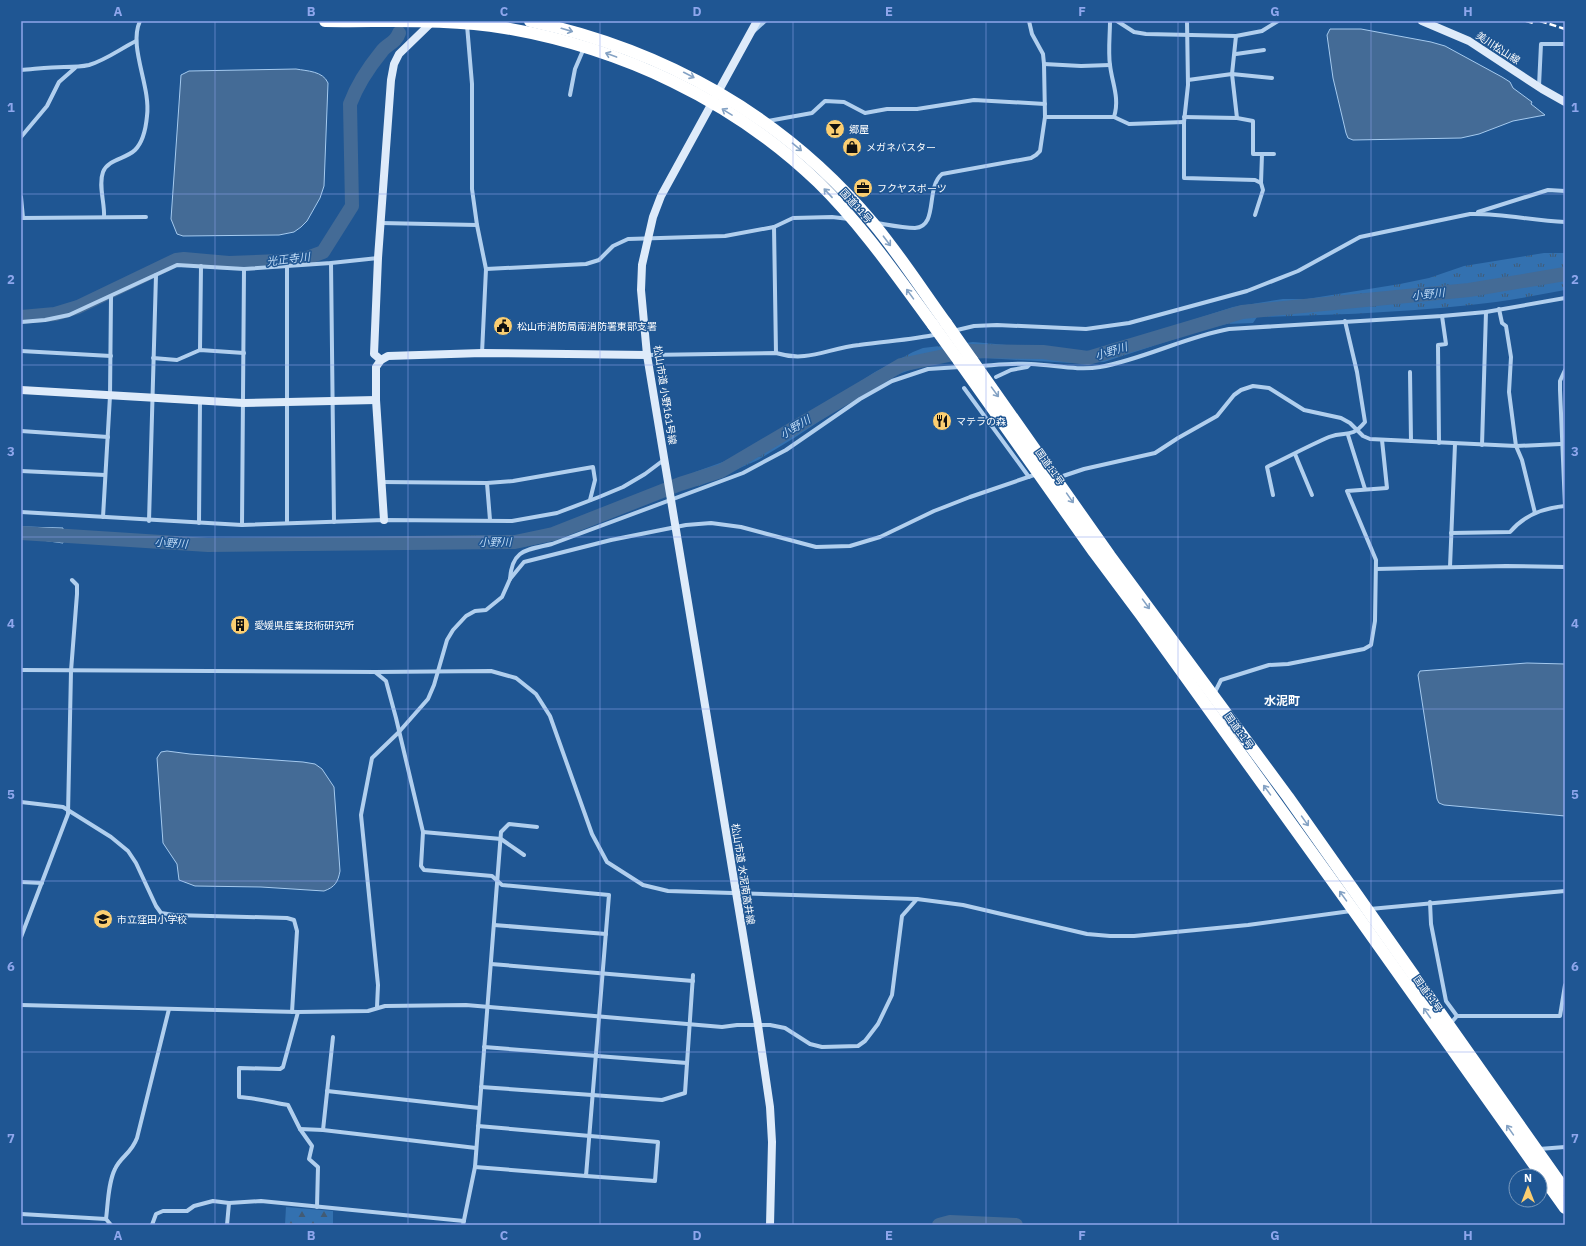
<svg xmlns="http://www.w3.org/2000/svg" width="1586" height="1246" font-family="'IBM Plex Sans','Noto Sans JP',sans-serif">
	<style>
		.grass { fill: url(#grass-tufts) }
		.forest { fill: url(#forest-firs) }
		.water { fill: #446b96; stroke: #a5caef }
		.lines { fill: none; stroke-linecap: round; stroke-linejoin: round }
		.river { stroke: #446b96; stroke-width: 14 }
		.street { stroke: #b1cfee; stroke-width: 4 }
		.secondary { stroke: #deebfa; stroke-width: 8 }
		.highway { stroke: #fff; stroke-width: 12 }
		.rail { stroke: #fff; stroke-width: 2.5; stroke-dasharray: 7 3; stroke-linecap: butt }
		.highway-bridge { stroke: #fff; stroke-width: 12 }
		.oneway { stroke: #84a2c4 }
		.grid { fill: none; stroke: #8ea6ec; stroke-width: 1; stroke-opacity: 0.55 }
		.labels { text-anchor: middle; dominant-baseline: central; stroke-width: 3; stroke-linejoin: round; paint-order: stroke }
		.street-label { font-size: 10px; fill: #fff; stroke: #1f5693 }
		.poi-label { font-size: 10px; fill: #fff; stroke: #1f5693; text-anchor: start }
		.water-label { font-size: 11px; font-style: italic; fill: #bdd9f5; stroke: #1f5693 }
		.quarter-label { font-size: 12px; font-weight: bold; fill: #fff; stroke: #1f5693 }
		.neatline { fill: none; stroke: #8ea6ec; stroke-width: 1.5 }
		.grid-label { font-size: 13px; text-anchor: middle; font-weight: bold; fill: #8ea6ec }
	</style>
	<defs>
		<pattern id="grass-tufts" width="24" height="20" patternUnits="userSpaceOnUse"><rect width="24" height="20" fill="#3371b0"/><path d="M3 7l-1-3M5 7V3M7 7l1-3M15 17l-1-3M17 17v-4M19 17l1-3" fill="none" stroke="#425b74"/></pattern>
		<pattern id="forest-firs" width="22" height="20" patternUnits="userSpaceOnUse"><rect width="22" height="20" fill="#3371b0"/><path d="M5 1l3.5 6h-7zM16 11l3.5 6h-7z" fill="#425b74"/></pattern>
	</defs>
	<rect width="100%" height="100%" fill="#1f5693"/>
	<path class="grass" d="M1544,253H1565V290C1542,294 1519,299 1496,302C1417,312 1337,315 1257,317L1253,323L1227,324L1205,329L1104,362L1071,363L985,358L942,360L924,365L880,381L794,438L758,460L699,486H691L537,544L522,547L371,546L248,550L63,541V531L205,539L522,535L544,531L577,520L687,477L695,472L731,459L789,429L796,422L797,423L875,372L913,352L923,348L973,342L1097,353L1117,347L1149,334L1233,307L1283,299H1307L1400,284L1429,278L1464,266Z"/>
	<path class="forest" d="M286,1207L333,1211V1225H285Z"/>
	<g class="water">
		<path d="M1330,29H1361L1431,42L1445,46L1502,77L1510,82L1513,88L1532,102L1531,104L1545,115L1513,121L1479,134L1461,138L1353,140L1348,138L1346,133L1333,78L1327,35Z"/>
		<path d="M296,69C307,71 323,71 328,83L324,186L320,198L307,221L301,227L294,232L279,235L183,236L177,234L171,219L181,75L189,71Z"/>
		<path d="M21,527L63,528V543L21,537Z"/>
		<path d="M1527,663L1565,664V816L1444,805L1439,803L1437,799L1418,675L1420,671Z"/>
		<path d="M167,751L190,754L303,762L315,764L322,769L334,787L340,871C338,882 335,887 324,891L261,887L195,886L179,880L177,864L163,843L157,758L161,752Z"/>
	</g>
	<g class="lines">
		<g class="river">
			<path d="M21,317L55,314L78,307L176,260L184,259L229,263L281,261L307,258L323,252L352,206L350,104C357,85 369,67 382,51C387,44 396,43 399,33"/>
			<path d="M21,533L208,545L515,542L553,534L680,484L721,471L901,365L968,351L1043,352L1088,358L1242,312L1469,290L1565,274"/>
			<path d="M939,1225L950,1222L1016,1225"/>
		</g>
		<g class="street">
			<path d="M1110,21C1110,35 1108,51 1110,65C1112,83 1120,98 1114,117"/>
			<path d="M1117,21L1134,32L1146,34L1236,36L1262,31L1278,21"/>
			<path d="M1187,21L1188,85L1184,122V178L1255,180L1261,183L1263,190L1255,215"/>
			<path d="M467,25L472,84V189L477,225L486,269L482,353"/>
			<path d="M754,31L765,21"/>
			<path d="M1236,36L1232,74L1237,118"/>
			<path d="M1236,54L1264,50"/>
			<path d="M1044,64L1081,66L1110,65"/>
			<path d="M21,70C35,69 50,67 64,67C73,67 80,67 89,65C106,60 120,49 136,41"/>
			<path d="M1188,80L1232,74L1272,78"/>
			<path d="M1539,86L1541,44H1565"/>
			<path d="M570,95L575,69L584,48"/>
			<path d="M1045,117H1114L1129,124L1184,122"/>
			<path d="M1184,117L1237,118L1253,121V154H1274"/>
			<path d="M768,121L812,113L825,101L844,102L865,113L887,109H917L974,100L1045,104"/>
			<path d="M21,137L47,106L59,82L75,68"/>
			<path d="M1261,183L1262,154"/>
			<path d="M21,197L23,218"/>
			<path d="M1478,212L1548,190L1565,191"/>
			<path d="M104,217C105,203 98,185 103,172C108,159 126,159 135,150C143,142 146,127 147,116C151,86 128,47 140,21"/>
			<path d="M21,218L146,217"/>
			<path d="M381,223L477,225"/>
			<path d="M877,223C889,225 903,228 915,228C939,226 925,188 942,174L1031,158L1036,155L1040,151L1045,117L1044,64L1043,54L1032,34L1029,21"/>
			<path d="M774,227L776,353"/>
			<path d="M331,263L334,522"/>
			<path d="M287,266V523"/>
			<path d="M486,269L586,264L599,260L613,246L628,239L725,236L774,227L793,218L832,217L849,219"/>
			<path d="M1499,309L1502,323L1506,326L1511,357L1509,392L1516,446L1522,460L1535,513"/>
			<path d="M21,322L45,320L69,315L177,265L244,269L331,263L378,258"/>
			<path d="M953,331L974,326L997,325L1086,329L1129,323L1247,291L1298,271L1360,237L1470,214C1502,213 1533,221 1565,222"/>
			<path d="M200,350L201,266"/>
			<path d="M21,351L111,356"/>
			<path d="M647,355L776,353C808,363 828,348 859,345C886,341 912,340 938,334"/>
			<path d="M153,358L177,360L200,350L244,353"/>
			<path d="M979,366C996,365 1013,363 1031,364C1054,365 1078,371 1100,367C1144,359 1185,337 1229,329L1442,316L1486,312L1565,298"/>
			<path d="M1565,370L1560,381V390L1565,506"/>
			<path d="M1410,372L1411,441"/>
			<path d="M996,377L1011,370L1027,367L1030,364"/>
			<path d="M964,388L1029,477"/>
			<path d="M21,431L108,437"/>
			<path d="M1348,435L1365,489"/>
			<path d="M1439,443L1438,345L1446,344L1442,316"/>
			<path d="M1482,445L1486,312"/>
			<path d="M1295,454L1312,495"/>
			<path d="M21,471L105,475"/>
			<path d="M1057,478L1084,469L1155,453L1178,438L1217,416L1234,395L1241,390L1253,386L1269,388L1304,410L1341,418L1350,423L1363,436L1370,439L1516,446L1561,444"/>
			<path d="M381,482L487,483L513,481L593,467L595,480L590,500"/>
			<path d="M487,483L490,520"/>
			<path d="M1273,495L1267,467C1288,457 1308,446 1329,437C1346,430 1350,440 1365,422L1357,372L1345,321"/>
			<path d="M21,512L242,525L384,520L512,521L557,513L599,497L623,487L645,474L665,459"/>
			<path d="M103,517L110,396L111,297"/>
			<path d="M149,521L156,275"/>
			<path d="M199,523L200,401"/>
			<path d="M242,525L244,269"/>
			<path d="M1451,533L1510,532C1524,515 1543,508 1565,506"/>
			<path d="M1450,567L1455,444"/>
			<path d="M1376,569L1506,566L1565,567"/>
			<path d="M510,579C512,549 527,550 552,544L743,473L786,450L860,399L892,381L928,369L960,367"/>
			<path d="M21,670L375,672L491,671L516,678L536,694L550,716L592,834L607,862L643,885L668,891L917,899L963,905L1087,934L1110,936H1134L1248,925L1351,911"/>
			<path d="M375,672L386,681L396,718L423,832L421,866L424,870L492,876L502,885L609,895L586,1176L475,1167"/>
			<path d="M1214,694L1221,680L1269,665L1288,664L1364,649L1371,645L1375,621L1376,560L1347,491L1387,488L1382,440"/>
			<path d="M21,802L63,807L111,837L128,851L136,863L156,906L161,913L174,915L287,918L294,920L297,931L292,1012"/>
			<path d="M423,832L501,839L524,855"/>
			<path d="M21,882L42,883"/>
			<path d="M1430,902L1431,924L1446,1001L1457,1016"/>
			<path d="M1370,909L1565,891"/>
			<path d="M494,925L606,934"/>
			<path d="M21,937L68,814L71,671L77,594V585L72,580"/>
			<path d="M491,964L693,981"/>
			<path d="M21,1005L298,1012L368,1011L385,1006L466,1005L722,1027L737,1025H770L785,1028L810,1044L822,1047L858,1046L865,1041L878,1024L892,995L902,916L917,899"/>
			<path d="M377,1007L378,985L361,815L372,758L398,733L428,699L434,685L447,640L453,630L466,616L475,611L486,610L502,597L510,579L524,562L611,540L686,525L711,523L741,527L816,547L850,546L880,537L934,511L970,497L1037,474"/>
			<path d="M298,1012L283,1067L280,1069L239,1068V1097C256,1098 271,1102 288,1105L300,1129L312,1146L309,1159L318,1167L317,1207"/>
			<path d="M1450,1024L1457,1016H1560L1565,985"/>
			<path d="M333,1037L323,1130L476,1148"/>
			<path d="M484,1047L687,1063"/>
			<path d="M481,1087L662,1100L685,1093L693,975"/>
			<path d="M327,1091L479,1108"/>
			<path d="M478,1126L658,1142L655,1181L586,1176"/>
			<path d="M300,1129L323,1130"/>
			<path d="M1539,1149L1565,1147"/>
			<path d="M21,1214L106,1219"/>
			<path d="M111,1225L106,1219C108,1204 108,1183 115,1169C121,1156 131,1154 137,1138L169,1009"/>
			<path d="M152,1225L156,1214L163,1211H187L194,1206L213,1201L229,1203L261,1201L464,1221"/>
			<path d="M227,1225L229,1203"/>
			<path d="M463,1225L475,1167L501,832L509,824L537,827"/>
		</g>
		<g class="secondary">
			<path d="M757,21L661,196L653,217L642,265L641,290L647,355L758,1025L770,1107L772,1142L770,1225"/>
			<path d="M1422,21L1469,41L1542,89L1565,102"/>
			<path d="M381,360L374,354L378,258L391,80L394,64L399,54L433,21"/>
			<path d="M21,390L243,403L376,400"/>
			<path d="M384,520L376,400V367L381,360L388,356L482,353L647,355"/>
		</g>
		<g class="highway">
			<path d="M325,21C385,22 447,18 505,28C621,48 733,100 818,182C862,225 897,276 933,325"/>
			<path d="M530,21C665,50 783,116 873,223C899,254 922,290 946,323"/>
			<path d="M972,360L1110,556L1288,797L1565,1190"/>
			<path d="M959,361L1094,552L1141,615L1354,911L1565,1208"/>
		</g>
		<g class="rail">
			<path d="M1526,21L1533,23"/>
			<path d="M1540,21L1565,29"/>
		</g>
		<g class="highway-bridge">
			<path d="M946,323L972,360"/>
			<path d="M933,325L959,361"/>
		</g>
	</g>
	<defs><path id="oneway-shaft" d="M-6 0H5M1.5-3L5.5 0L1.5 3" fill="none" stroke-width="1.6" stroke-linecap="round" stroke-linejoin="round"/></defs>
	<g class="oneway">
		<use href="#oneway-shaft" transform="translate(567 30) rotate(16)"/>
		<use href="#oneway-shaft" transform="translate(611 55) rotate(-160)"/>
		<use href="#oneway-shaft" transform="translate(689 75) rotate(27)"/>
		<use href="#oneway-shaft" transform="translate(727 112) rotate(-148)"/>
		<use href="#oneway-shaft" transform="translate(797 147) rotate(40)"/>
		<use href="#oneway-shaft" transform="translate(828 193) rotate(-133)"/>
		<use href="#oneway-shaft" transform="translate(887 241) rotate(53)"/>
		<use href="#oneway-shaft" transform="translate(910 294) rotate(-126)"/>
		<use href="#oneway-shaft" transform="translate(995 392) rotate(54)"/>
		<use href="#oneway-shaft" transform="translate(1070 498) rotate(55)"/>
		<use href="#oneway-shaft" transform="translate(1146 604) rotate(54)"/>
		<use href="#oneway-shaft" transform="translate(1267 790) rotate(-126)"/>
		<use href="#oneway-shaft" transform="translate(1305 821) rotate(55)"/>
		<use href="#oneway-shaft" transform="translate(1343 896) rotate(-126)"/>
		<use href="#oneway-shaft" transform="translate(1427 1013) rotate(-125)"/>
		<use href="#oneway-shaft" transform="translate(1510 1130) rotate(-125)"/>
	</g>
	<path class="grid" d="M215,21V1225M408,21V1225M600,21V1225M793,21V1225M986,21V1225M1178,21V1225M1371,21V1225M21,194H1565M21,365H1565M21,537H1565M21,709H1565M21,881H1565M21,1052H1565"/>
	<defs>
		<symbol id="bar-disc" viewBox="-11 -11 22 22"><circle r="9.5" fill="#fbce71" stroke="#1f5693"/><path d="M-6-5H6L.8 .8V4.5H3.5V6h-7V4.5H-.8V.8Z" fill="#111"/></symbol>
		<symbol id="shop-disc" viewBox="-11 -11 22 22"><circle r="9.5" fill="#fbce71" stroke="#1f5693"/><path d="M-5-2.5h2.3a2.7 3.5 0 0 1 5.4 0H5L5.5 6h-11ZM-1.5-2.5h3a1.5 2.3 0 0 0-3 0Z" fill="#111"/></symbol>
		<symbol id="office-disc" viewBox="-11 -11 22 22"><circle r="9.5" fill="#fbce71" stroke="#1f5693"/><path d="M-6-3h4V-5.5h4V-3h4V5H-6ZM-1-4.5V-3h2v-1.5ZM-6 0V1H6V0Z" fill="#111"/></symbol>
		<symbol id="civic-disc" viewBox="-11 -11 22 22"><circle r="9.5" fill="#fbce71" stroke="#1f5693"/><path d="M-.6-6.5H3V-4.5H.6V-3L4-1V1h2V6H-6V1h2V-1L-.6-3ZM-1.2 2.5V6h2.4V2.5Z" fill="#111"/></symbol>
		<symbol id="restaurant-disc" viewBox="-11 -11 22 22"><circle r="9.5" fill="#fbce71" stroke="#1f5693"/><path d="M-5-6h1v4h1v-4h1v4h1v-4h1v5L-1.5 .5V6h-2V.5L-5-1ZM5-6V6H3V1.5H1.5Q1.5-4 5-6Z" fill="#111"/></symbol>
		<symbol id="building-disc" viewBox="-11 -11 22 22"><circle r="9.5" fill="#fbce71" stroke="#1f5693"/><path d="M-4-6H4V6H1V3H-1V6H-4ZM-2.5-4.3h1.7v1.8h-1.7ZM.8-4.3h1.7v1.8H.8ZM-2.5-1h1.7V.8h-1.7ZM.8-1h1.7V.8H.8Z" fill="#111"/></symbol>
		<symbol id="school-disc" viewBox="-11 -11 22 22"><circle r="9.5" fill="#fbce71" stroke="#1f5693"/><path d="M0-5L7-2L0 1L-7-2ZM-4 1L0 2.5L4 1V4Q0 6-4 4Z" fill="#111"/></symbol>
	</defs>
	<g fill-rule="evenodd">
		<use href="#bar-disc" x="824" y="118" width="22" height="22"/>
		<use href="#shop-disc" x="841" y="136" width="22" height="22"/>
		<use href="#office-disc" x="852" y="177" width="22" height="22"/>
		<use href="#civic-disc" x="492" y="315" width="22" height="22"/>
		<use href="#restaurant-disc" x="931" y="410" width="22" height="22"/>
		<use href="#building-disc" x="229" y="614" width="22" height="22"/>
		<use href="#school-disc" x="92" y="908" width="22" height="22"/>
	</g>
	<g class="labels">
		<g class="street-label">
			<text transform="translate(1498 48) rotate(33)">美川松山線</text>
			<text transform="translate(856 206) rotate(48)">国道11号</text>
			<text transform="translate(665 395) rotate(81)">松山市道 小野161号線</text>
			<text transform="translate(1050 467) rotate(55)">国道11号</text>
			<text transform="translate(1239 731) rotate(55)">国道11号</text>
			<text transform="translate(743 874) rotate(81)">松山市道 水泥南高井線</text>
			<text transform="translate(1428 994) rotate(55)">国道11号</text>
		</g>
		<g class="poi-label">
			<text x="849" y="129">郷屋</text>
			<text x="866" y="147">メガネバスター</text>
			<text x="877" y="188">フクヤスポーツ</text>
			<text x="517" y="326">松山市消防局南消防署東部支署</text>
			<text x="956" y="421">マテラの森</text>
			<text x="254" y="625">愛媛県産業技術研究所</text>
			<text x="117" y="919">市立窪田小学校</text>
		</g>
		<g class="water-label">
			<text transform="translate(288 259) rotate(-7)">光正寺川</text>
			<text transform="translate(1428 294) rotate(-6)">小野川</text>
			<text transform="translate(1111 351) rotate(-17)">小野川</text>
			<text transform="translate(795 427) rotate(-31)">小野川</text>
			<text transform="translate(495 542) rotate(-1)">小野川</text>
			<text transform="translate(171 543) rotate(4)">小野川</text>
		</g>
		<g class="quarter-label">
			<text x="1282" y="700">水泥町</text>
		</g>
	</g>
	<rect width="1586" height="1246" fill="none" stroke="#1f5693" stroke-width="44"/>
	<g transform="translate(1528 1188)"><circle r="19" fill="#1f5693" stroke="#799abe"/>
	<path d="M0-3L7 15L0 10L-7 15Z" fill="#fbce71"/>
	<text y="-6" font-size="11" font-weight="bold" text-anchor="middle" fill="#ffffff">N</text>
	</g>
	<rect x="22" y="22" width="1542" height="1202" class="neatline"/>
	<g class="grid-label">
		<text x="118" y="16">A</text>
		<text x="311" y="16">B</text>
		<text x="504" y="16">C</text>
		<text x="697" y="16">D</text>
		<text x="889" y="16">E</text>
		<text x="1082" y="16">F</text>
		<text x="1275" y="16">G</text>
		<text x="1468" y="16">H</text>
		<text x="11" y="112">1</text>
		<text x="1575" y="112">1</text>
		<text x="11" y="284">2</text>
		<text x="1575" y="284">2</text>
		<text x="11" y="456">3</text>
		<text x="1575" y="456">3</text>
		<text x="11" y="628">4</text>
		<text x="1575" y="628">4</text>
		<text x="11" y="799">5</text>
		<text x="1575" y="799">5</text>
		<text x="11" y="971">6</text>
		<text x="1575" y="971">6</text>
		<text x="11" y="1143">7</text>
		<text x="1575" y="1143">7</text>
		<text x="118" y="1240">A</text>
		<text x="311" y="1240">B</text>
		<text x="504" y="1240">C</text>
		<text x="697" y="1240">D</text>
		<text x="889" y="1240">E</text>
		<text x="1082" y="1240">F</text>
		<text x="1275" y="1240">G</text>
		<text x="1468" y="1240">H</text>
	</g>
</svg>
